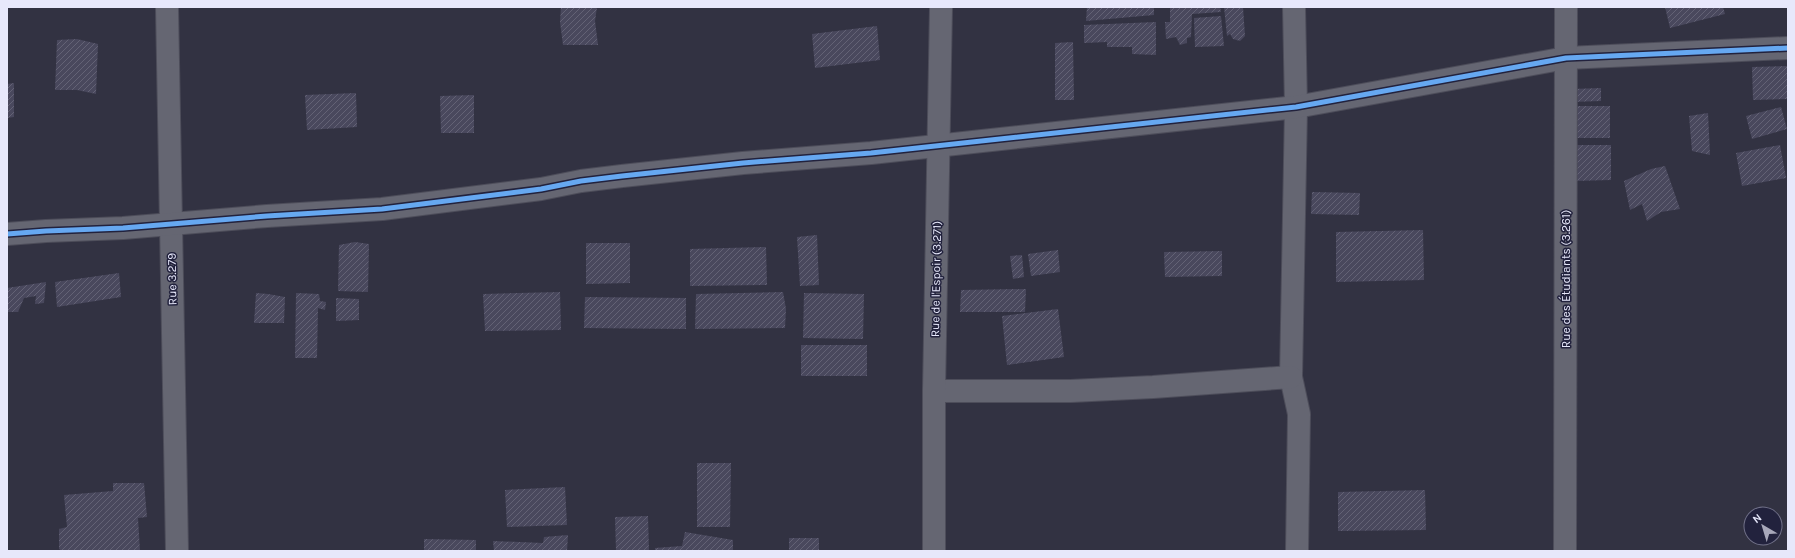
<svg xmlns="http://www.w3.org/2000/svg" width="1795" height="558" font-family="Karla,sans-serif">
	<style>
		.building { fill: url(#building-hatch) }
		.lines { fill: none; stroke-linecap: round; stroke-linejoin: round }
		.street-casing { stroke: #4d4d5a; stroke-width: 24 }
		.street { stroke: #656672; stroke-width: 22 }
		.cycleway-casing { stroke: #22223d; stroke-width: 8 }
		.cycleway { stroke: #66a8f1; stroke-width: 5 }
		.labels { text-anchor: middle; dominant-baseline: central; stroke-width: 3; stroke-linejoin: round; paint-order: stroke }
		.street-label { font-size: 12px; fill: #e7e8fb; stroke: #22223d }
	</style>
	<defs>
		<pattern id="building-hatch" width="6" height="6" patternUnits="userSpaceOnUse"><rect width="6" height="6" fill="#49485d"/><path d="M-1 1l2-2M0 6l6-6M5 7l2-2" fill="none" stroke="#636275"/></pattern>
	</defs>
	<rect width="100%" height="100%" fill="#323242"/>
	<g class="building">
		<path d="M561,7H597L595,21L598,45H563L560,22Z"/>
		<path d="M1087,7H1154V15L1086,21Z"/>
		<path d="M1170,7H1220L1221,12L1192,14L1191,37L1187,38V43L1180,45L1176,37L1166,39L1165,22H1170Z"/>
		<path d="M1224,7H1243L1245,36L1240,41L1233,39L1230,34L1227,36Z"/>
		<path d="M1665,7H1723L1725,14L1670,28Z"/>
		<path d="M1221,16L1224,46L1195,47L1194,18Z"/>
		<path d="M1156,22V55L1132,54V47H1107V42L1084,43V25Z"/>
		<path d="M877,26L880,60L815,68L812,34Z"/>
		<path d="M77,39L98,44L96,94L77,90H55L57,40Z"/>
		<path d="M1073,42L1074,100H1055V43Z"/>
		<path d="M1788,66V99L1753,100L1752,67Z"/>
		<path d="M14,83V117L7,118V84Z"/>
		<path d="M1601,88V101L1572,102V89Z"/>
		<path d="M356,93L357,127L307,130L305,95Z"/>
		<path d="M474,95V133H441L440,96Z"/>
		<rect x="1571" y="106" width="39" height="32"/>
		<path d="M1781,107L1787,129L1752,139L1746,116Z"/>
		<path d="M1708,113L1710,155L1692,151L1689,116Z"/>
		<path d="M1574,145H1611V180L1574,181Z"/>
		<path d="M1780,145L1786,178L1742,186L1736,153Z"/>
		<path d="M1665,166L1680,209L1661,212L1647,221L1642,204L1630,210L1624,181L1651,169Z"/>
		<path d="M1312,192L1360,193L1359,215L1311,214Z"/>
		<path d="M1423,230L1424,280L1336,282V232Z"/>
		<path d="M817,235L819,285L800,286L797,237Z"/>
		<path d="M355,242L369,244L368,292L338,291L339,245Z"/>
		<path d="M586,243H630V283L586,284Z"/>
		<path d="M766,247L767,285L690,286V249Z"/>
		<path d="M1058,250L1060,272L1031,276L1028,254Z"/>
		<path d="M1222,251V276L1165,277L1164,252Z"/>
		<path d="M1022,255L1024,277L1013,279L1010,256Z"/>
		<path d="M119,273L121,297L57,307L55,282Z"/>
		<path d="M46,282L44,303L35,304L36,296L24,298L18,312H7V288Z"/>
		<path d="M1026,289L1025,312H960L961,290Z"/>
		<path d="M560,292L561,330L485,331L483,294Z"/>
		<path d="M783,292L786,309L785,328L695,329L696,294Z"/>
		<path d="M256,293L268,294L285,297L284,323H254Z"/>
		<path d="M296,293L319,294L320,301L326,302L325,310L318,308L317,358H295Z"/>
		<path d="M804,293L864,294L863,339L803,338Z"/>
		<path d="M585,297L686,298V329L584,328Z"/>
		<path d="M336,298L359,299V320L336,321Z"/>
		<path d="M1058,309L1064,357L1007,365L1002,316Z"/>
		<rect x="801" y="345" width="66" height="31"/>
		<path d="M697,463H731L730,527H697Z"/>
		<path d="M113,483H144L147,517L138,518L140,551H62L59,549V529L67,527L64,495L113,491Z"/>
		<path d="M565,487L567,525L507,527L505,490Z"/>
		<path d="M1425,490L1426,530L1338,531V492Z"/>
		<path d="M648,516L649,551H616L615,517Z"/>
		<path d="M685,532L733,540V551H655V548L682,546Z"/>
		<path d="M568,535L567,551H494L493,541L543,543L544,537Z"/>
		<rect x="789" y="538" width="30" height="13"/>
		<path d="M424,539L476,540V551H424Z"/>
	</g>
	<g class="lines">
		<defs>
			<g id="street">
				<path d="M167,7L177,551"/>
				<path d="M1294,7L1296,107L1291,377L1299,414L1297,551"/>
				<path d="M7,234L46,231L123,228L267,216L382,209L541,189L581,181L622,176L743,163L871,153L1296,107L1566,58L1788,48"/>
				<path d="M934,391H1071L1153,387L1291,377"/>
				<path d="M934,551V391L941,7"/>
				<path d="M1565,551L1566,7"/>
			</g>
		</defs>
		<use href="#street" class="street-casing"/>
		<use href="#street" class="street"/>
		<defs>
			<path id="cycleway" d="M7,234L46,231L123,228L267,216L382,209L541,189L581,181L622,176L743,163L871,153L1296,107L1566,58L1788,48"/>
		</defs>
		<use href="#cycleway" class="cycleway-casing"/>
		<use href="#cycleway" class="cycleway"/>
	</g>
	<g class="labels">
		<g class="street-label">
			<text transform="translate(172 279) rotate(-91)">Rue 3.279</text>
			<text transform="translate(936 279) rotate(-89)">Rue de l'Espoir (3.271)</text>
			<text transform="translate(1566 279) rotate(-90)">Rue des Étudiants (3.261)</text>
		</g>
	</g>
	<rect width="1795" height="558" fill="none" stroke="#e7e8fb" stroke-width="16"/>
	<g transform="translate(1763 526) rotate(322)"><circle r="19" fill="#22223d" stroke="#717189"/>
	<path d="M0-3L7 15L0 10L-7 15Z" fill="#a8a8ba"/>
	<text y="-6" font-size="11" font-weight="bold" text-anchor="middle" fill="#e7e8fb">N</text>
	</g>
</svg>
